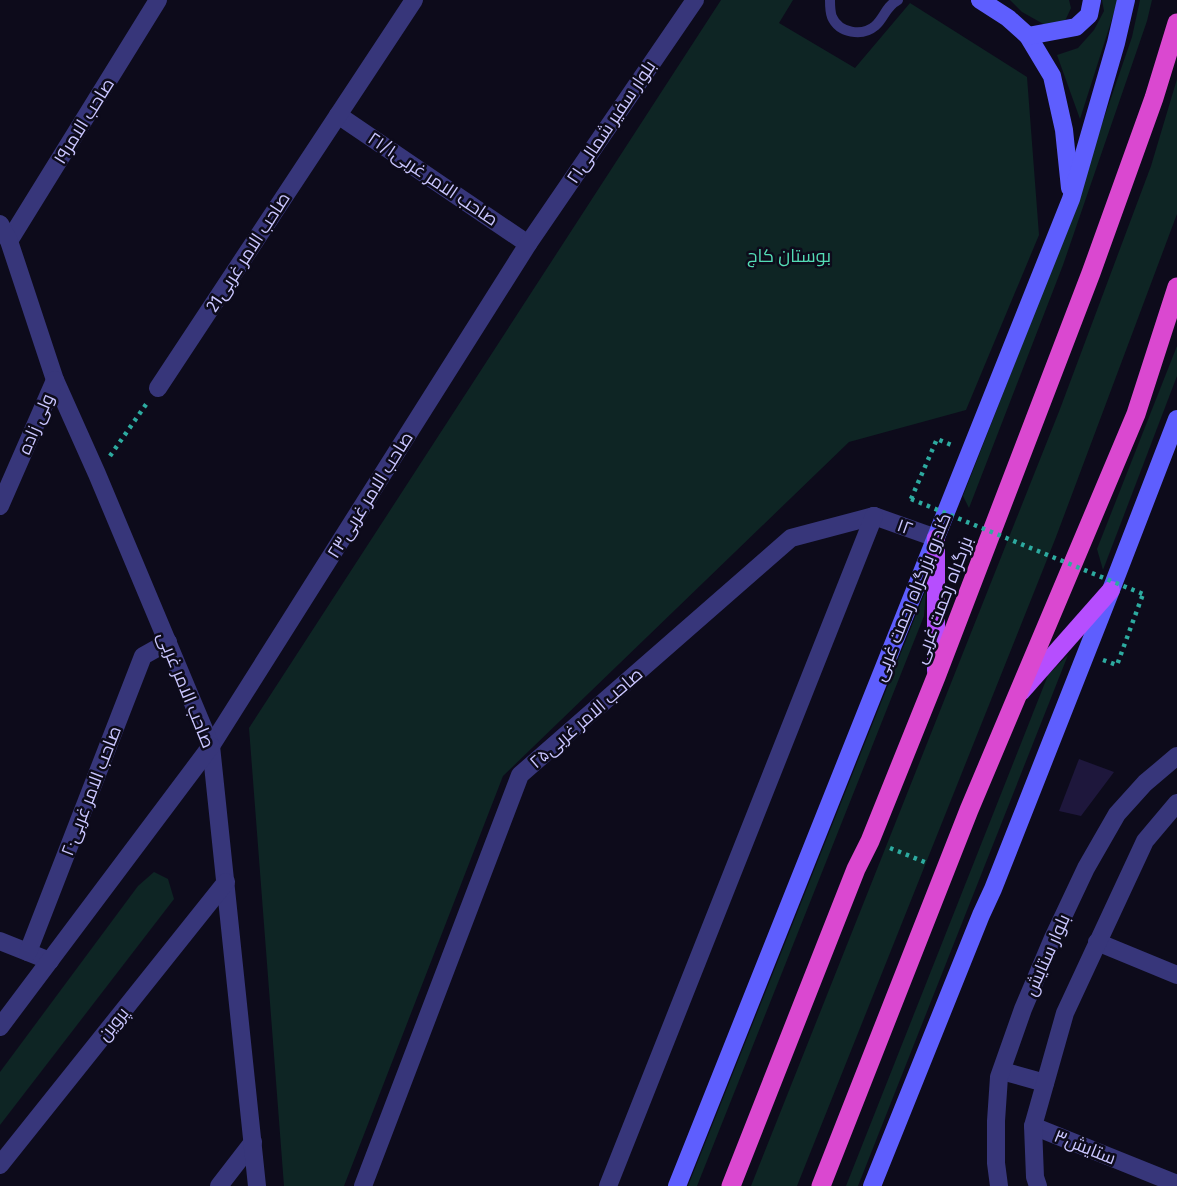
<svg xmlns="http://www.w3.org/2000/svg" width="1177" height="1186" font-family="'Fira Sans Condensed',Cairo,sans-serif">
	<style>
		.green { fill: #0e2524 }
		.building { fill: #1e173c }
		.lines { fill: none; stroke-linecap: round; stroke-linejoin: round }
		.path { stroke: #2daba0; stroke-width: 4.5; stroke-dasharray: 3.5 5; stroke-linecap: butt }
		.service { stroke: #37367a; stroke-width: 10 }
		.minor { stroke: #37367a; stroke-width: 18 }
		.tertiary { stroke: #37367a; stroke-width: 18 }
		.secondary { stroke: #5e5efe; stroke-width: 18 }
		.primary { stroke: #b64efe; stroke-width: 18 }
		.trunk { stroke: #da48d0; stroke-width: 19 }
		.path-bridge { stroke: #2daba0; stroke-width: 4.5; stroke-dasharray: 3.5 5; stroke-linecap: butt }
		.labels { text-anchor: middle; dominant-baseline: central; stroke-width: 5; stroke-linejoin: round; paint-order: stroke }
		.street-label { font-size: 18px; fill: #cac6ff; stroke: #0d0b1b }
		.park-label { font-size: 18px; fill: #54ddb6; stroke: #0d0b1b }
	</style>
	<rect width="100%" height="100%" fill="#0d0b1b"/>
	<g class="green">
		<path d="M721,0H793L779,23L855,68L910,3L1027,77L1039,235L966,410L849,442L503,776L344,1186H284L249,728Z"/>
		<path d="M1010,0H1069L1071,8L1065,21L1047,26L1022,12Z"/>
		<path d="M1102,0H1118L1080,119L1057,55L1078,48L1094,30L1104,11Z"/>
		<path d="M1140,0H1152L1147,21L1063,265L969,508L963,496L1055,260L1132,37Z"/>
		<path d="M1177,79V214L1056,537L797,1186H751L1060,409L1151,166Z"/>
		<path d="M1177,346V376L1103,570L1097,549Z"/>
		<path d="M926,590L924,616L697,1186H688Z"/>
		<path d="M1068,655L858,1186H846L1048,675Z"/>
		<path d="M154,872L168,879L174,899L0,1125V1072L138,886Z"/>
	</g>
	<path class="building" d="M1079,759L1114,772L1081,816L1059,811Z"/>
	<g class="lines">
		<g class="path">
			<path d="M110,456L147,403"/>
			<path d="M911,499L937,439L954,446"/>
			<path d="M1103,660L1117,665L1143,594"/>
			<path d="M890,848L927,863"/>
		</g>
		<path class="service" d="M830,0C830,5 830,12 832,17C839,33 862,37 875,26C885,17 885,7 898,0"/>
		<g class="minor">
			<path d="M338,115L528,244"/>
			<path d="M9,241L158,0"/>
			<path d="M158,388L414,0"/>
			<path d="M874,516L936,538"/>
			<path d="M211,746L528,244L695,0"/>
			<path d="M0,941L50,961"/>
			<path d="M1097,942L1177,975"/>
			<path d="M28,952L143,656L168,642"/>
			<path d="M1033,1126L1177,1184"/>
			<path d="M219,1186L253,1142"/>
			<path d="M363,1186L520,775L791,538L874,516"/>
			<path d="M608,1186L874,516"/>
		</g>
		<g class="tertiary">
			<path d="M0,224L9,241L55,380L97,474L211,746L257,1186"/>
			<path d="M0,506L55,380"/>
			<path d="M0,1027L211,746"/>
			<path d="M1002,1071L1045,1083"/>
			<path d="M0,1165L226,882"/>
			<path d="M999,1186L996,1163V1121L999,1077L1023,1009L1053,938L1086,868L1117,814L1145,783L1177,756"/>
			<path d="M1038,1186L1035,1177L1033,1126L1065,1013L1145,841L1177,803"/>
		</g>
		<g class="secondary">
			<path d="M980,0L1008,18L1028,36L1052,76L1064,130L1070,188"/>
			<path d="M1028,36L1076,27L1089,15L1092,0"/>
			<path d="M677,1186L1071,199L1116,43L1126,0"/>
			<path d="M872,1186L981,915L993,889L1111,590L1177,419"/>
		</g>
		<g class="primary">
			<path d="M936,538V671"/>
			<path d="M1021,692L1111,590"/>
		</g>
		<g class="trunk">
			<path d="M731,1186L856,869L870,841L936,677L1091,273L1154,98L1177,23"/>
			<path d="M821,1186L969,810L1136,414L1177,287"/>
		</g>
		<path class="path-bridge" d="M911,499L1143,594"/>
	</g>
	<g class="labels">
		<g class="street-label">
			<text transform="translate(84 121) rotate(-58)">صاحب الامر۱۹</text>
			<text transform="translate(611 122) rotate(-56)">بلوار سفیر شمالی۲۱</text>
			<text transform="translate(433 179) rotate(34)">صاحب الامر غربی۲۱/۱</text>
			<text transform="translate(248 252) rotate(-57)">21صاحب الامر غربی</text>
			<text transform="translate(36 424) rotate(-67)">ولی زاده</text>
			<text transform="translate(370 495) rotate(-58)">صاحب الامر غربی۲۳</text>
			<text transform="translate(905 527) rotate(20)">۱۲</text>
			<text transform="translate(912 597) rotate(-68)">کندرو بزرگراه رحمت غربی</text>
			<text transform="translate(943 600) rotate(-69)">بزرگراه رحمت غربی</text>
			<text transform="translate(186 690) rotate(68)">صاحب الامر غربی</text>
			<text transform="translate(586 718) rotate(-41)">صاحب الامر غربی۲۵</text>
			<text transform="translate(91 791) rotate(-69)">صاحب الامر غربی۲۰</text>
			<text transform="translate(1047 955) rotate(-66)">بلوار ستایش</text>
			<text transform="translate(113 1024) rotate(-51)">پروین</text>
			<text transform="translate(1085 1147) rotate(22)">ستایش۳</text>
		</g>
		<g class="park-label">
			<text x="789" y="256">بوستان کاج</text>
		</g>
	</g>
</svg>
